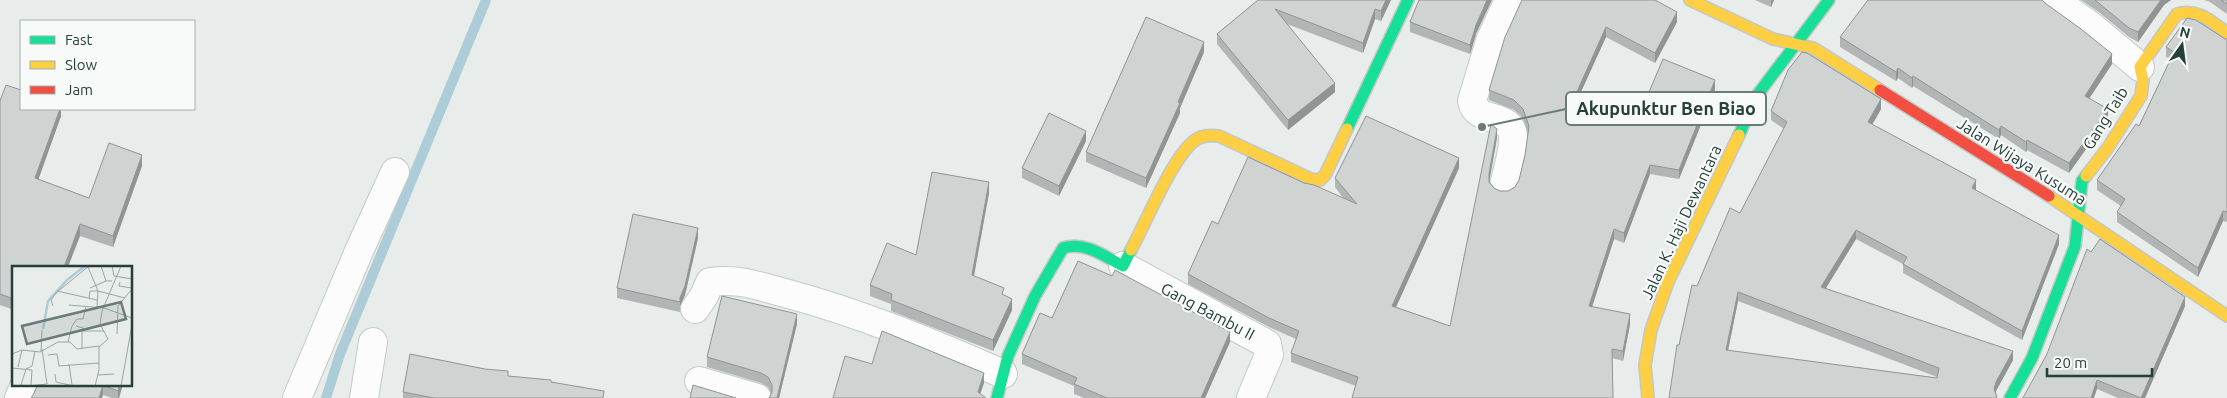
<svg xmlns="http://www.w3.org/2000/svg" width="2227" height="398" font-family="Ubuntu,sans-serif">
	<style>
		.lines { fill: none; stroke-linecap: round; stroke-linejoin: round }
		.stream { stroke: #acccd7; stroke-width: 10 }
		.street-casing { stroke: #c5c9c8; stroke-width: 30 }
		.fast-casing { stroke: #c2c8c6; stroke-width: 14 }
		.slow-casing { stroke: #c2c8c6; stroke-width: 14 }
		.jam-casing { stroke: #c2c8c6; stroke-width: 14 }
		.street { stroke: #fcfcfc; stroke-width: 28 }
		.fast { stroke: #16e098; stroke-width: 11 }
		.slow { stroke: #ffcf43; stroke-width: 11 }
		.jam { stroke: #f24e42; stroke-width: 11 }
		.wall { fill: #b2b5b5; fill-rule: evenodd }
		.shaded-wall { fill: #919493 }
		.building { fill: #cfd3d2; stroke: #919493; fill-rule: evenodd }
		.labels { text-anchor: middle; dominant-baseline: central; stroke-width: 4.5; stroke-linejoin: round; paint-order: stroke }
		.street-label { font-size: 16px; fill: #263f3b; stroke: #f7faf9 }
		.inset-river { fill: none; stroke: #acccd7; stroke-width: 2.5 }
		.inset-road { fill: none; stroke: #9aa7a4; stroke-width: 1 }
		.view { fill: #6a7c78; fill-opacity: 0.15; stroke: #6a7c78; stroke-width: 2.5 }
		.inset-edge { fill: none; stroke: #263f3b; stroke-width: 2.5 }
		.leader { fill: none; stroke: #6a7c78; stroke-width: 2 }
		.callout-dot { fill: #6a7c78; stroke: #f7faf9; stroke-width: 2 }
		.callout { fill: #f7faf9; stroke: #6a7c78; stroke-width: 2 }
		.callout-label { font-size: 18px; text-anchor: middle; font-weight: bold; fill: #263f3b }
	</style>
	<rect width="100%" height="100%" fill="#e8ecea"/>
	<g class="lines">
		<path class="stream" d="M326,398L340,354L486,0"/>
		<defs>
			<g id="street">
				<path d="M2054,0L2091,26L2140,67"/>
				<path d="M1504,186C1507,170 1514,152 1513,136C1511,112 1476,124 1472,101L1490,41L1509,0"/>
				<path d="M1123,266L1267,344L1269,355L1251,398"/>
				<path d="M695,309L704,296L710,282C738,278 758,286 785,293C860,313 932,343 1003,374"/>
				<path d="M699,381L757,398"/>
				<path d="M19,398L25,384"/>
				<path d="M297,398L359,251L395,172"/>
				<path d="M364,398L373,342"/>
			</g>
			<g id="fast">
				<path d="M1347,129L1408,0"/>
				<path d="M1739,135L1758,94L1829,0"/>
				<path d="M997,398L1008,356L1035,296L1063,248C1085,241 1104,256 1123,266L1131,250"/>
				<path d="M2010,398L2032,358L2075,246L2082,181L2086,176"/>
			</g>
			<g id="slow">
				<path d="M1690,0L1773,39L1813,48L1880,90"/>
				<path d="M2086,176L2107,149L2141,96L2143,80L2140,67L2177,14C2198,8 2211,21 2227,33"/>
				<path d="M2049,196L2227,316"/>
				<path d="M1131,250C1145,224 1172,159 1193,142C1201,135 1209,135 1219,136L1311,179L1320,180L1325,175L1347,129"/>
				<path d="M1648,398L1645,365L1651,330L1668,282L1739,135"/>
			</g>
			<path id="jam" d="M1880,90L2049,196"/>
		</defs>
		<use href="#street" class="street-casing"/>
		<use href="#fast" class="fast-casing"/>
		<use href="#slow" class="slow-casing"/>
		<use href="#jam" class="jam-casing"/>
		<use href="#street" class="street"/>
		<use href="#fast" class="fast"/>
		<use href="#slow" class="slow"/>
		<use href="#jam" class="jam"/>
	</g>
	<g class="wall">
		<path d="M1258,0H1391L1381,21L1375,19L1363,53L1287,24L1335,92L1288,130L1217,44V34Z"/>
		<path d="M1522,0L1677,22L1655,63L1606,37L1579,95L1638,118L1715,90L1679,179L1650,174L1624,243L1614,239L1592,307L1630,324L1623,361L1612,358L1356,386L1291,362V353L1296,339L1269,327L1188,284V274L1218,224L1304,183L1344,199L1335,187V178L1459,168L1396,307L1450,326L1497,138L1489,180L1494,188L1500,191H1508L1515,187L1519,180L1525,155L1528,133L1523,118L1514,110L1489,100V90Z"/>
		<path d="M1755,0H1774L1771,7Z"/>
		<path d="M2081,0H2171L2164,5L2138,42L2129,37L2100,13Z"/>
		<path d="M2204,0H2227V14L2210,2Z"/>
		<path d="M2045,3L2112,64L2089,98L2108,118L2069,173L2027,150L2026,152L2001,135L1999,139L1913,86L1912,88L1898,78L1896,81L1840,47V37Z"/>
		<path d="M1410,22L1476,34L1470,54L1410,32Z"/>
		<path d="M2225,39H2227V222L2223,221L2198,277L2117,222V212L2121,206L2097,190V180L2139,126L2171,59L2166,57V47Z"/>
		<path d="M1204,52L1180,108V113L1146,188L1086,162V152Z"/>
		<path d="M0,101L61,109V116L38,179L89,198L142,166L113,247L80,236L14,267V310L0,305Z"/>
		<path d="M1881,109L1872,125L1976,189L1975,190L2059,244L2022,340L1903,273V264L1856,239L1826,288L2013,360L1996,391V393L1997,398L1679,345L1697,286L1740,213L1784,129L1771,120V111ZM1738,301L1937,377V378L1728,351Z"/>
		<path d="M1086,141L1059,196L1022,178V168Z"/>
		<path d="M989,193L973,276L1004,295L1012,310L993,351L891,311V304L870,296V285L916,255Z"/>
		<path d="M698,238L685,295L680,306V312L617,298V288Z"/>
		<path d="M2185,306L2145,398H2118L2097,389L2022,398Z"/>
		<path d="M1052,318L1230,342L1205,398H1084L1074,394V386L1022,364V354Z"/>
		<path d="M797,324L779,398H769L771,393L768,387L761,383L707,367V357Z"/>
		<path d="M508,376L551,382L604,398H403V392Z"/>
		<path d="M38,384H123L119,398H112L103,395H33Z"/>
	</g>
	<g class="shaded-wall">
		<path d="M1386,0H1391L1381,21V11Z"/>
		<path d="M1487,0H1492L1476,34L1470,54V45L1476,25Z"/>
		<path d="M1771,0H1774L1771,7Z"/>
		<path d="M2161,0H2171L2164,5L2138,42V32Z"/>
		<path d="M1375,9V19L1363,53V43Z"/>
		<path d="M1677,12V22L1655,63V53Z"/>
		<path d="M1606,27V37L1576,103V94Z"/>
		<path d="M1204,42V52L1180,108V113L1146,188V178Z"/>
		<path d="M2112,54V64L2085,105V96Z"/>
		<path d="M1898,68V78L1896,81V72Z"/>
		<path d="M1913,76V86L1912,88V78Z"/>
		<path d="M1715,80V90L1679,179V170Z"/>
		<path d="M1335,83V92L1288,130V120Z"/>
		<path d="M1881,99V109L1868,132V122Z"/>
		<path d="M60,109H61V116L35,189V178Z"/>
		<path d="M2108,109V118L2069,173V163Z"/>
		<path d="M2001,126V135L1999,139V130Z"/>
		<path d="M1497,129V138L1489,183V174Z"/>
		<path d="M1086,131V141L1059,196V186Z"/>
		<path d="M2027,140V150L2026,152V142Z"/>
		<path d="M142,155V166L113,247V236Z"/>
		<path d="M1459,158V168L1392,316V306Z"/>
		<path d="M1650,165V174L1624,243V233Z"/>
		<path d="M1976,180V189L1972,197V188Z"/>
		<path d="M989,182V193L972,287V275Z"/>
		<path d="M2223,211V221L2198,277V268Z"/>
		<path d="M80,224V236L68,267H64Z"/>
		<path d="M698,228V238L685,295L680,306V298Z"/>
		<path d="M1614,229V239L1589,316V306Z"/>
		<path d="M1856,230V239L1821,296V287Z"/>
		<path d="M2059,235V244L2022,340V331Z"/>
		<path d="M1738,292V301L1726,360V350Z"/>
		<path d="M2185,297V306L2145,398H2141Z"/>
		<path d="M1012,299V310L993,351V340Z"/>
		<path d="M797,314V324L779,398H777Z"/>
		<path d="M1630,314V324L1623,361V351Z"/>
		<path d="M1230,332V342L1205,398H1201Z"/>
		<path d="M2013,351V360L1996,391L1995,398L1994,389L1996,382Z"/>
		<path d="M984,373V383L979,398L978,392Z"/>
		<path d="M2097,380V389L2094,398H2091Z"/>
		<path d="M120,384H123L119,398H118V391Z"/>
		<path d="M103,385V395L102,398H99Z"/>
	</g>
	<g class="building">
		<path d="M1258,0H1386L1381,11L1375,9L1363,43L1275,9L1335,83L1288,120L1217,34Z"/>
		<path d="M1419,0H1487L1476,25L1470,45L1410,22Z"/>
		<path d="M1522,0H1655L1677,12L1655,53L1606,27L1576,94L1638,118L1663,59L1715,80L1679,170L1650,165L1624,233L1614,229L1589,306L1630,314L1623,351L1612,349L1613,398H1352L1358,377L1291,353L1299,331L1269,318L1188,274L1212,221L1218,224L1248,157L1304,183L1314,185L1357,204L1335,178L1366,116L1459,158L1392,306L1450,326L1491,124L1497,129L1489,174V182L1494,188L1500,191H1508L1515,187L1519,180L1525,155L1529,126L1523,109L1514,100L1489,90L1505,37Z"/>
		<path d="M1868,0H2042L2045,3L2081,29L2112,54L2085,96L2108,109L2069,163L2027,140L2026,142L2001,126L1999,130L1913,76L1912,78L1898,68L1896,72L1840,37Z"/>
		<path d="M2095,0H2161L2138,32L2129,28Z"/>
		<path d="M2221,0H2227V4Z"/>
		<path d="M1146,17L1204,42L1178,102L1180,103L1146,178L1086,152Z"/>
		<path d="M2187,18L2196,20L2225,39H2227V212L2223,211L2198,268L2117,212L2125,199L2097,180L2136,124L2139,126L2174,52L2166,47Z"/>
		<path d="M1802,52L1807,53L1881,99L1868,122L1976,180L1972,188L2059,235L2022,331L1903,264L1907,257L1856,230L1821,287L2013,351L1996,382L1994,389L1997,397L1996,398H1669L1677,345H1679L1692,285L1697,286L1730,208L1740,213L1787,122L1771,111L1788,70ZM1738,292L1939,368L1937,378L1726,350Z"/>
		<path d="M6,85L21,90V109H60L35,178L89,198L109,143L142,155L113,236L80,224L64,267H14V299L0,294V101Z"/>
		<path d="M1049,113L1086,131L1059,186L1022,168Z"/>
		<path d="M932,172L989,182L972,275L1004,288L1002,294L1012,299L993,340L891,300L892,294L870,285L887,243L916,255Z"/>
		<path d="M633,214L698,228L685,286L680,298V302L617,288Z"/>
		<path d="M2100,239L2185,297L2141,398L2097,380L2091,398H2022L2024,396L2047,354L2087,249L2091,252Z"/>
		<path d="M1078,261L1112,276L1115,270L1230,332L1201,398H1107L1074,384L1077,378L1022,354L1040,313L1052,318Z"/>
		<path d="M722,296L797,314L777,398H769L772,392V385L768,377L761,373L707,357Z"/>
		<path d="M882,331L984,373L978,392L986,398H833L845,356L872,364Z"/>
		<path d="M410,354L485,369L508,371V376L551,380V382L604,391L603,398H434L403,392Z"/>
		<path d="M38,384H120L118,391L103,385L99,398H31L33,395Z"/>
		<path d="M693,385L736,398H690Z"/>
	</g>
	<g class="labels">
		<g class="street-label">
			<text transform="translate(2105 118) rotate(-58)">Gang Taib</text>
			<text transform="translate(2022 161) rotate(32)">Jalan Wijaya Kusuma</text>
			<text transform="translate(1681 222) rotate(-65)">Jalan K. Haji Dewantara</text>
			<text transform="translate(1208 311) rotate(28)">Gang Bambu II</text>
		</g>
	</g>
	<g transform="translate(12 266)">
		<rect width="120" height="120" fill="#e8ecea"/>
		<path class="inset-river" d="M55,14L73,0M31,63L36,35L55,14"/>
		<path class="inset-road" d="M89,0L94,15H100M100,0L102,10L120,13M76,1L86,25L113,32M108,16L107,20L120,22M78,22L94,15M45,25L85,34M77,32L78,25H86L85,41M57,39L92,42L120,52M41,40L39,34L45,26L77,0M106,40L120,23M64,60L71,62L70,65H92M105,68L106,40M56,76L60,60L65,53H71L74,40M30,83L35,118M70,83V65M29,85L30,64M0,88L10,84L28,86L46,76H58L65,83L87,80M36,89L45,88L47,100L87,97M57,98L60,119M6,101L10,84M0,102L20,104L19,119M14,103L20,100L23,85M43,108L44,116L62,120M86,109L102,108M9,119L14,103M17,120L35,118M83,120L87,104V81L96,73L88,58L90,45L109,0M109,120L120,59"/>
		<path class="view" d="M109,36L114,53L15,78L10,60Z"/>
		<rect width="120" height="120" class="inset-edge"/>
	</g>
	<path class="leader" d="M1482 127L1566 109"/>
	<circle class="callout-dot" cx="1482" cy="127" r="5"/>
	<rect class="callout" x="1566" y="92" width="200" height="33" rx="5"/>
	<g class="callout-label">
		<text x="1666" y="115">Akupunktur Ben Biao</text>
	</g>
	<rect x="20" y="20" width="175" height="90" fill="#f7faf9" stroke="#a3afad"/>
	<rect x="30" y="36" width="25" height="8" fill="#16e098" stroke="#a3afad"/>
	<text x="65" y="45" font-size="15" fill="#263f3b">Fast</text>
	<rect x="30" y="61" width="25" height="8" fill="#ffcf43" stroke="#a3afad"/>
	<text x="65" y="70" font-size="15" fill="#263f3b">Slow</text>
	<rect x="30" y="86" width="25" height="8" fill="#f24e42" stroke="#a3afad"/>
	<text x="65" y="95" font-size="15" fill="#263f3b">Jam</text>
	<g transform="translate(2182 45) rotate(14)" stroke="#f7faf9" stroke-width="4" paint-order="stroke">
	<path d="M0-4L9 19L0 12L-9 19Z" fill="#263f3b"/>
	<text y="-8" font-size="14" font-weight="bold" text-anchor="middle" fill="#263f3b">N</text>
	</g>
	<path d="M2047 368v8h105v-8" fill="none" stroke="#263f3b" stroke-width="2.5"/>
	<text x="2054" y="368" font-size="15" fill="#263f3b" stroke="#f7faf9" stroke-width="4" paint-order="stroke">20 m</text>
</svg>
